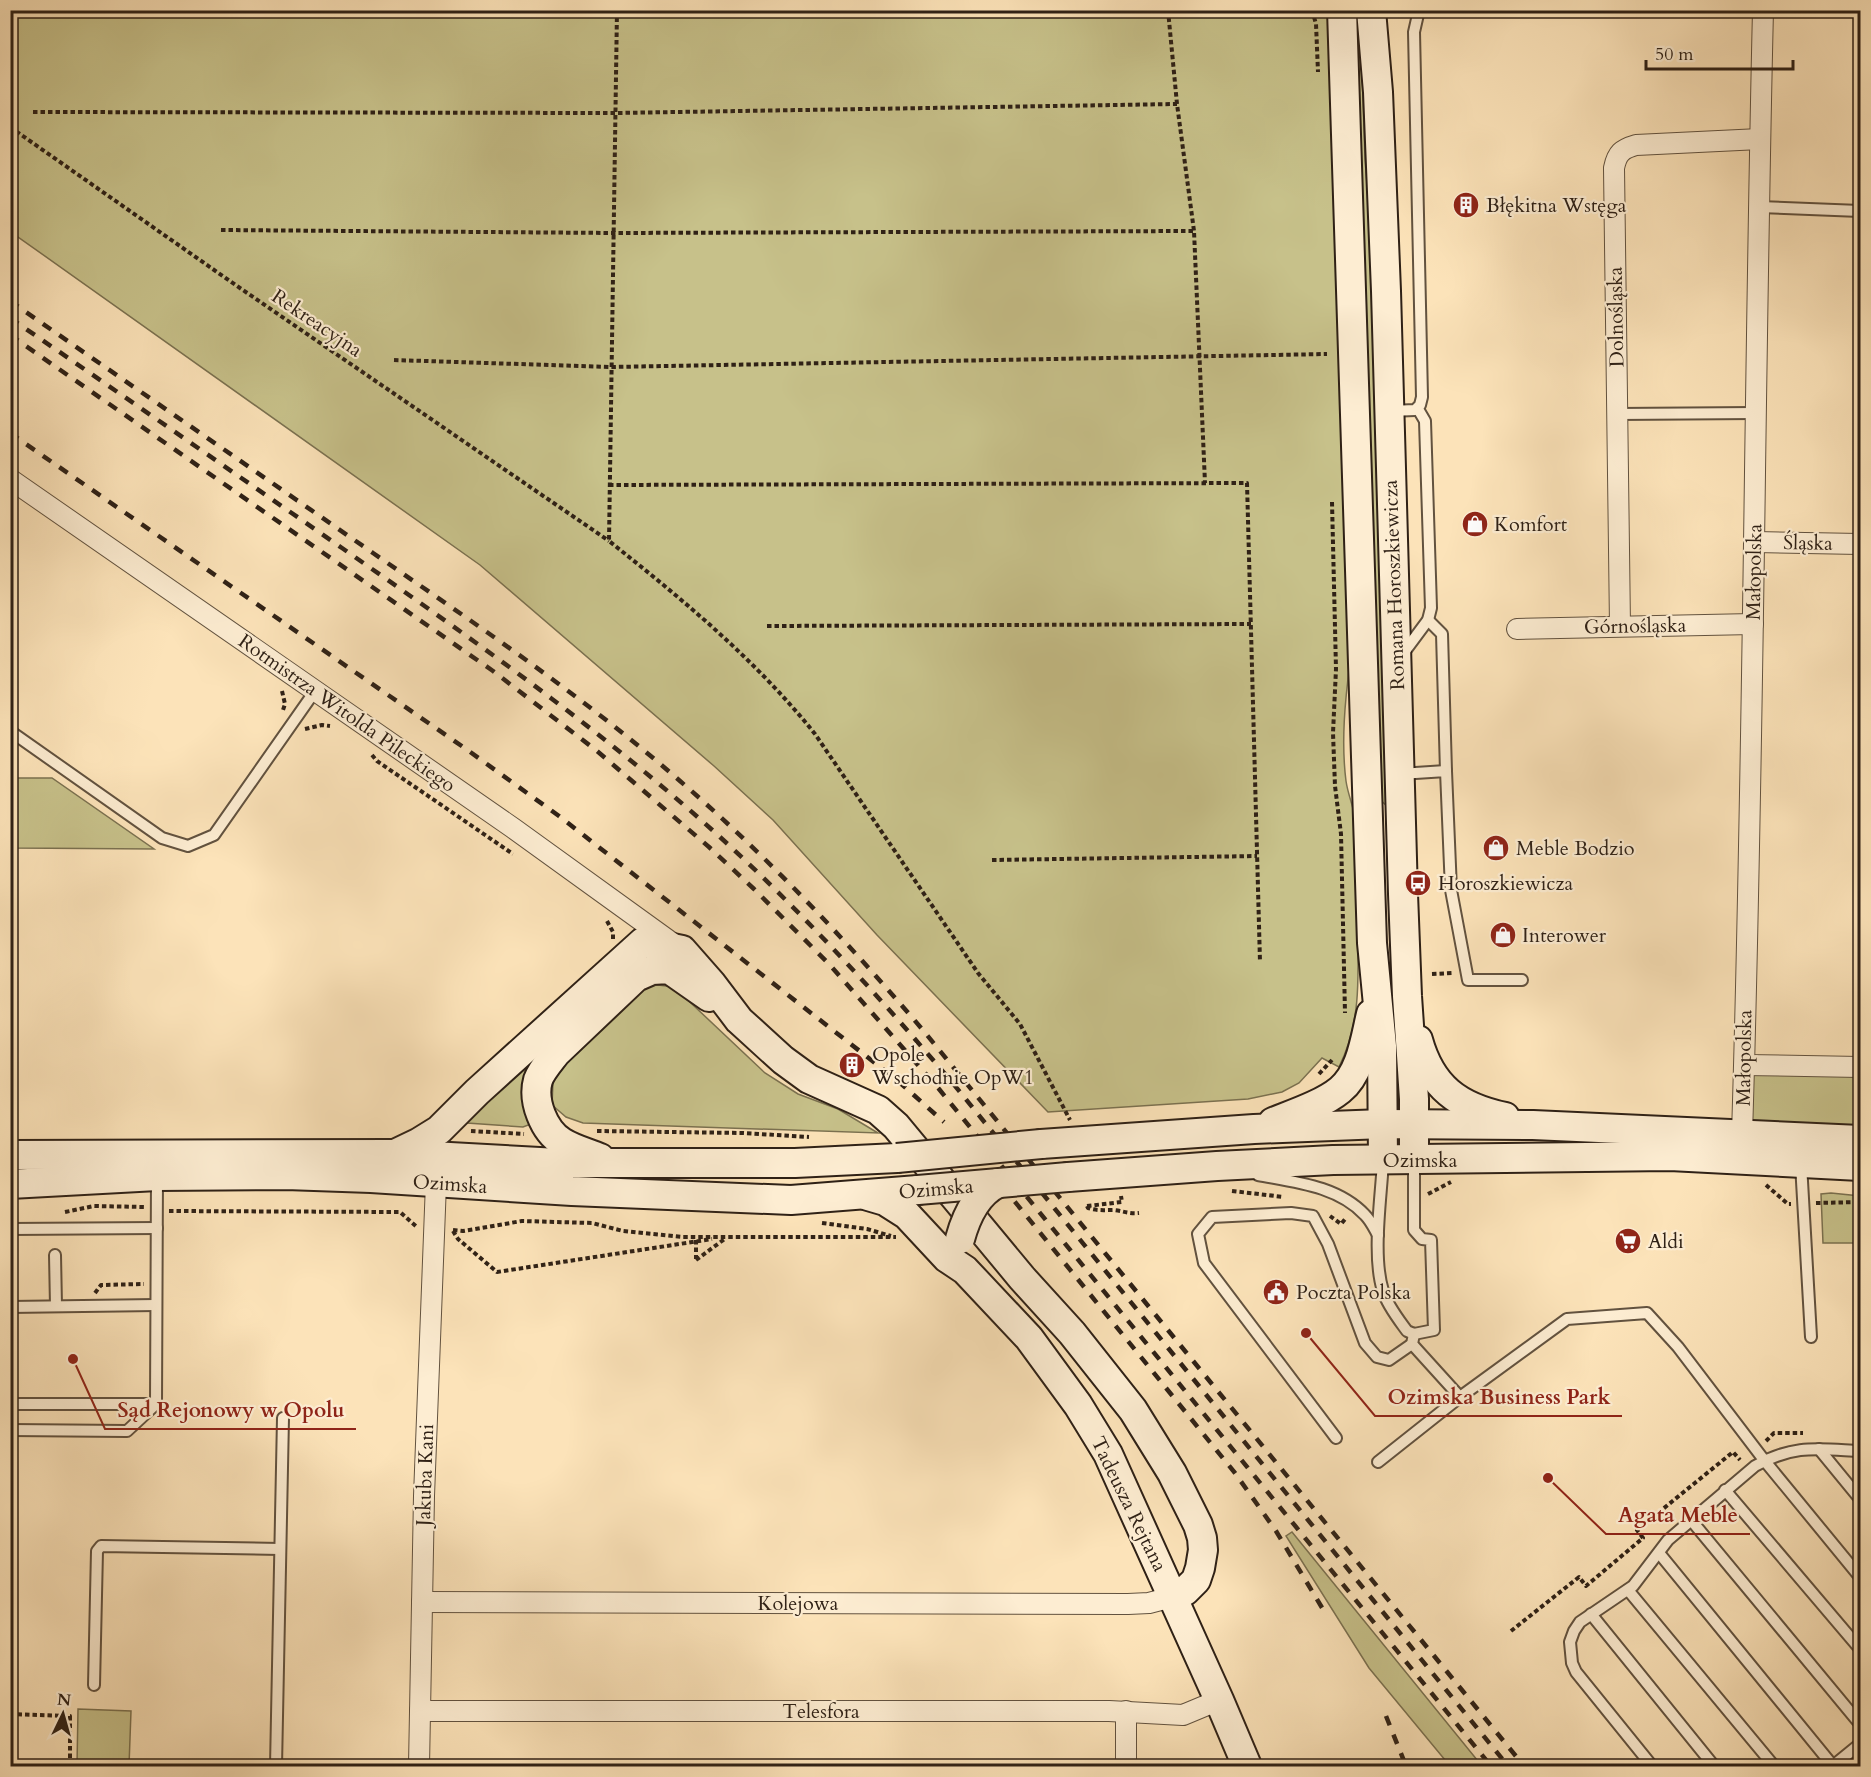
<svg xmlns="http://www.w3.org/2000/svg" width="1871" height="1777" font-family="Cardo,serif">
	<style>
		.green { fill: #c7c18a; stroke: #7b7150; stroke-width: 1.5 }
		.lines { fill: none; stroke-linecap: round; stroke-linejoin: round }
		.lane-casing { stroke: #62523f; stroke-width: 14 }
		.street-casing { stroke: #62523f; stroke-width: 22 }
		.secondary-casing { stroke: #2f2116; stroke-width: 32 }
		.path { stroke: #2f2116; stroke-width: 4; stroke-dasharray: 4.5 3; stroke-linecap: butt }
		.lane { stroke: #fdedd2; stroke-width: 10 }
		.street { stroke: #fdedd2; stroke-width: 20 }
		.secondary { stroke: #fdedd2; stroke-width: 28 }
		.rail { stroke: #2f2116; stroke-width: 4.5; stroke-dasharray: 10 10; stroke-linecap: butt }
		.secondary-bridge-casing { stroke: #2f2116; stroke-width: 32; stroke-linecap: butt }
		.secondary-bridge { stroke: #fdedd2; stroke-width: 28 }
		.labels { text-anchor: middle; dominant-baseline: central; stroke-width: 4.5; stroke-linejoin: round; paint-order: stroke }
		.poi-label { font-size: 20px; fill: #2f2116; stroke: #fdedd2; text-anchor: start }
		.street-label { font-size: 20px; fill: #2f2116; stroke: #fdedd2 }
		.leader { fill: none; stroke: #8f2418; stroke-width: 2 }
		.callout-dot { fill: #8f2418; stroke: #fdedd2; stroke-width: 2 }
		.callout-label { font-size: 21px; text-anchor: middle; font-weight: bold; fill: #8f2418; stroke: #fdedd2; stroke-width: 4.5; stroke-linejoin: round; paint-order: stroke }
	</style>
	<rect width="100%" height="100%" fill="#fce3b9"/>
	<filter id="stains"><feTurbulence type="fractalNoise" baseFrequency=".00333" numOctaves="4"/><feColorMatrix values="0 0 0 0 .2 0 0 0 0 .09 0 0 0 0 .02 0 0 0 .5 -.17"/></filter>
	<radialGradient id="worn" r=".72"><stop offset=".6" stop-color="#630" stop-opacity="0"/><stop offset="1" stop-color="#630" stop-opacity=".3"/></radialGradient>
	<g class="green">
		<path d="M11,11H1326L1331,22L1350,662C1345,701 1341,742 1346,781C1348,795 1354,808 1356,822C1359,848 1356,877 1357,904C1357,960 1365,1015 1339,1067L1322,1058L1299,1083L1282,1092L1248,1099L1048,1112L877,935L773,820L714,766L480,565L11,232Z"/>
		<path d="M1354,11H1360L1365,159L1370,223L1388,807L1376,796Z"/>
		<path d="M15,778H52L154,849L14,848Z"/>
		<path d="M650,984L674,987L765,1073L798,1094L838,1109L878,1133L583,1123L566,1117L552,1105L553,1082L569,1058L599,1025Z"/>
		<path d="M538,1051L531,1124L523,1127L467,1123L466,1117Z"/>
		<path d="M1745,1065L1860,1067V1140L1742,1134Z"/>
		<path d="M1831,1193L1860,1196V1243H1823L1821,1194Z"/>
		<path d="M1292,1532L1482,1766H1450L1369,1668L1286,1536Z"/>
		<path d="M78,1709L131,1711L129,1766H77Z"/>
	</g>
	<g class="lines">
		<defs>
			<g id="lane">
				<path d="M1759,207L1860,211"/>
				<path d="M1390,411L1415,410L1420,405L1422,397L1414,32L1419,10"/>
				<path d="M1617,414L1756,413"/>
				<path d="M1428,620L1442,634L1446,771"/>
				<path d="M1402,655L1428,620L1431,608L1425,421L1418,409"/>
				<path d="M10,731L162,838L188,846L214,835L315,691"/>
				<path d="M1400,774L1446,771L1451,890L1468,980H1522"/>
				<path d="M1383,1161C1381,1199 1372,1256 1383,1291C1387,1305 1399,1320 1407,1331L1414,1334L1434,1330L1431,1240L1422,1239L1414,1230V1160"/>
				<path d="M1801,1164L1811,1337"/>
				<path d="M1258,1175C1295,1182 1338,1186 1365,1215C1371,1221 1374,1228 1378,1235"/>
				<path d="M10,1229L157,1228"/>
				<path d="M55,1255L56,1306"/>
				<path d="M10,1307L156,1305"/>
				<path d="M1414,1334L1412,1344L1460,1397L1567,1319L1647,1313L1678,1347L1764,1460L1860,1577"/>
				<path d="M10,1404H156"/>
				<path d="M10,1430L127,1431L156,1404L157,1176"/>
				<path d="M1336,1438L1204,1263L1198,1234L1212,1217L1291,1213L1313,1216L1328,1244L1365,1343L1377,1357L1389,1360L1412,1344"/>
				<path d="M1819,1449L1860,1499"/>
				<path d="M1378,1462L1460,1397"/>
				<path d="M1725,1490L1860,1649"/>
				<path d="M1691,1520L1860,1724"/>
				<path d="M1659,1553L1833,1766"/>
				<path d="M1628,1590L1774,1766"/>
				<path d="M1591,1614L1714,1766"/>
				<path d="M94,1685L97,1551L101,1546L280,1549"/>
				<path d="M276,1766L283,1418"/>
				<path d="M1652,1766L1576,1672L1572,1663L1570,1642L1574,1631L1580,1622L1633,1586L1668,1540L1755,1466C1794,1444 1818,1449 1860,1451"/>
				<path d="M1833,1766L1860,1744"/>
			</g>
			<g id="street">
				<path d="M10,479L513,828L675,945"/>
				<path d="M1755,542L1860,544"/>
				<path d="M1620,626L1614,168C1617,153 1622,149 1636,145L1760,139"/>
				<path d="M1517,629L1753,624"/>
				<path d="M1745,1065L1860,1067"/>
				<path d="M1742,1134C1754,760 1754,385 1763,10"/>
				<path d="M422,1602L1128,1604L1149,1603L1172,1597"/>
				<path d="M420,1711H1109L1183,1715L1219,1700"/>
				<path d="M1126,1711V1766"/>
				<path d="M419,1766L424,1496L436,1183"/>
			</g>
			<g id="secondary">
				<path d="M1342,10L1372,943L1382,1046L1383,1159"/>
				<path d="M1371,10L1378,92L1386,291L1403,894L1407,996L1414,1099V1160"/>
				<path d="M1418,1040C1431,1087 1458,1107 1505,1117"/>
				<path d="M1273,1122C1293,1114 1323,1104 1340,1090C1361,1073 1365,1039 1371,1014"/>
				<path d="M1041,1144L1254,1129L1383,1124L1533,1125L1860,1140"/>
				<path d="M395,1154L418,1143L439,1130L477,1092L643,942L682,950L711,983L739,1020L783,1060L809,1079L878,1110L896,1126L1022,1278L1072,1333L1133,1410L1172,1473L1198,1525L1202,1538L1203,1550L1200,1568L1196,1580L1185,1591L1172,1597"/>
				<path d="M10,1155L395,1154L558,1163H795L897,1158"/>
				<path d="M600,1158C588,1153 573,1149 562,1142C544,1131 532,1101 538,1080C541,1071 550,1061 556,1053L636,977L652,970L669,969L709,997"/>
				<path d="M1068,1177L1217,1166L1333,1160L1670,1156L1860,1166"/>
				<path d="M10,1184L157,1176L286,1175L371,1178L572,1191L791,1200L918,1190"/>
				<path d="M868,1196L885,1201L907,1215L947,1258L965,1270L1029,1338L1078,1405L1108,1454L1219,1700L1247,1766"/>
			</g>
		</defs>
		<use href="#lane" class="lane-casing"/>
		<use href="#street" class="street-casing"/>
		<use href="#secondary" class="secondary-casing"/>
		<g class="path">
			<path d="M617,10L609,541C682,599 756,660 815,734L978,973L1020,1024L1070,1120"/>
			<path d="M1168,10L1177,104L1194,231"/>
			<path d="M1312,10L1316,24L1318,72"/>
			<path d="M33,112L615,113L1177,104"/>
			<path d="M10,127L237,286L609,541"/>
			<path d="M221,230L613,233L1194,231L1205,483"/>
			<path d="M394,360L611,367L1327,354"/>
			<path d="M609,485L1247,483L1260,962"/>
			<path d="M1332,502L1336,669L1333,733L1335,786L1341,834L1345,1013"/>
			<path d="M767,626L1251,624"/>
			<path d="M282,691L285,704L283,710"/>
			<path d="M305,729L322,725L330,726"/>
			<path d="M372,755L377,761L513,854"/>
			<path d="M992,860L1257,856"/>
			<path d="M607,921L613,932V939"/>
			<path d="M1432,974L1453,973"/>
			<path d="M1319,1074L1332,1060"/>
			<path d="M471,1131L524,1134"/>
			<path d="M597,1131L743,1133L809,1137"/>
			<path d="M1766,1185L1788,1204H1791"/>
			<path d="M1232,1191L1284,1197"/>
			<path d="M1428,1194L1451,1182"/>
			<path d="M1816,1203L1860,1202"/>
			<path d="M1087,1206L1088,1208C1097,1211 1105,1210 1114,1210C1123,1211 1129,1214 1139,1213"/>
			<path d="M1087,1206L1122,1202L1121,1196"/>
			<path d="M169,1211L400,1212L417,1227"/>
			<path d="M65,1212L94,1206L144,1207"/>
			<path d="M1330,1216L1341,1224L1346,1218"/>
			<path d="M822,1223L867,1229L891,1236"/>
			<path d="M453,1230L463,1231L522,1221L592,1223L623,1231L683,1237H896"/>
			<path d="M453,1231L458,1239L497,1272L712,1239"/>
			<path d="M696,1240V1259"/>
			<path d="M696,1260L726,1238"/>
			<path d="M95,1293L101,1285L144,1284"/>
			<path d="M1766,1441L1774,1433H1803"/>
			<path d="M1511,1631L1579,1577L1586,1586L1643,1538L1637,1530L1733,1452L1740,1460"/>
			<path d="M10,1714L70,1716V1766"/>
		</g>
		<use href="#lane" class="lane"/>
		<use href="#street" class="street"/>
		<use href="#secondary" class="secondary"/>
		<g class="rail">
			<path d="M10,301C131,385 252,469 373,553C477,625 584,697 680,781C768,857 847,941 922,1029L1524,1766"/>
			<path d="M10,318C121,394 231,471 342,548C472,639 602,730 720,837C803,913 878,995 951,1081L1508,1766"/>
			<path d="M10,335L493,671L597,751L709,847L754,889L830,965L939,1089L1491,1766"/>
			<path d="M10,433L466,749L559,816L898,1081L944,1122"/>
			<path d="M977,1155L1235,1473L1276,1531L1327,1616"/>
			<path d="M1386,1716L1406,1766"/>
		</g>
		<defs>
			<g id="secondary-bridge">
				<path d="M897,1158L1041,1144"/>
				<path d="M918,1190L1068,1177"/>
				<path d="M960,1239C966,1217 977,1193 998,1183"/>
			</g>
		</defs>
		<use href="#secondary-bridge" class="secondary-bridge-casing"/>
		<use href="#secondary-bridge" class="secondary-bridge"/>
	</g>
	<defs>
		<symbol id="building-disc" viewBox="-11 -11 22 22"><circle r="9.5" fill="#8f2418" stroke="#fdedd2"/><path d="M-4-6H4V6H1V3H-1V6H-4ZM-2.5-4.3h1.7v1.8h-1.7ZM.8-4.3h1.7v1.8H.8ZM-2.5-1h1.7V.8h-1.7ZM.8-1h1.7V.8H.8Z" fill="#fff"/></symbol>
		<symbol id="shop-disc" viewBox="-11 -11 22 22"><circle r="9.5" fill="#8f2418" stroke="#fdedd2"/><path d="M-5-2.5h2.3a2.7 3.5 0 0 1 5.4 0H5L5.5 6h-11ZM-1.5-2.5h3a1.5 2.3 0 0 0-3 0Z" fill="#fff"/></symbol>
		<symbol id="bus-disc" viewBox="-11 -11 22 22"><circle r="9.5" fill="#8f2418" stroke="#fdedd2"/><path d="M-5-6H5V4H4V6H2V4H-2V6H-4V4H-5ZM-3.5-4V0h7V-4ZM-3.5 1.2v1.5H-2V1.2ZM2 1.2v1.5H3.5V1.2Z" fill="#fff"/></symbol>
		<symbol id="supermarket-disc" viewBox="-11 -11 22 22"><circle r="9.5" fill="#8f2418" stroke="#fdedd2"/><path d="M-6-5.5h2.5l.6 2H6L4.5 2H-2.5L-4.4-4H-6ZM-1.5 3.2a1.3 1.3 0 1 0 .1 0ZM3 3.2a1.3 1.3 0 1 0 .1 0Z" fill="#fff"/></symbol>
		<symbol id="civic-disc" viewBox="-11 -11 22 22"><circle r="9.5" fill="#8f2418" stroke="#fdedd2"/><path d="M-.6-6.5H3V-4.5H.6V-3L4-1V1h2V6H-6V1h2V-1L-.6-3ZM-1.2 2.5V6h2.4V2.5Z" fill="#fff"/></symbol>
	</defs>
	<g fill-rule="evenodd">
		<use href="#building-disc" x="1451" y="190" width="30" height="30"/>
		<use href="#shop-disc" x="1460" y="509" width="30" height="30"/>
		<use href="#shop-disc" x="1481" y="833" width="30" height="30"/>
		<use href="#bus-disc" x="1403" y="868" width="30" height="30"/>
		<use href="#shop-disc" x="1488" y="920" width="30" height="30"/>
		<use href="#building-disc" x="837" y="1050" width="30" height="30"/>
		<use href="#supermarket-disc" x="1613" y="1226" width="30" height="30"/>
		<use href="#civic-disc" x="1261" y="1277" width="30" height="30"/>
	</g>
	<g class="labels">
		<g class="poi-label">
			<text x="1486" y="205">Błękitna Wstęga</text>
			<text x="1494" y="524">Komfort</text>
			<text x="1516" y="848">Meble Bodzio</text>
			<text x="1438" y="883">Horoszkiewicza</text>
			<text x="1522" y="935">Interower</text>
			<text x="872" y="1054">Opole<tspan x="872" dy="23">Wschodnie OpW1</tspan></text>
			<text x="1648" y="1241">Aldi</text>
			<text x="1296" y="1292">Poczta Polska</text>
		</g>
		<g class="street-label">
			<text transform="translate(1616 317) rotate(-91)">Dolnośląska</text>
			<text transform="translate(317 323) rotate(34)">Rekreacyjna</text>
			<text transform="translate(1808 543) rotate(1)">Śląska</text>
			<text transform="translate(1754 572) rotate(-89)">Małopolska</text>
			<text transform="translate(1394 585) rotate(-92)">Romana Horoszkiewicza</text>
			<text transform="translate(1635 626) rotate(-1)">Górnośląska</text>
			<text transform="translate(347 713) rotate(35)">Rotmistrza Witolda Pileckiego</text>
			<text transform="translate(1744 1058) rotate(-89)">Małopolska</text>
			<text x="1420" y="1160">Ozimska</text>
			<text transform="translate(450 1184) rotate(4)">Ozimska</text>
			<text transform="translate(936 1189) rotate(-5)">Ozimska</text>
			<text transform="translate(425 1475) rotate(-88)">Jakuba Kani</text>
			<text transform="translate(1129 1504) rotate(64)">Tadeusza Rejtana</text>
			<text x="798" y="1603">Kolejowa</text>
			<text x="821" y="1711">Telesfora</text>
		</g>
	</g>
	<path class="leader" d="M1306 1333L1375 1416H1622M73 1359L105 1429H356M1548 1478L1606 1534H1750"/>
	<g class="callout-dot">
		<circle cx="1306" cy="1333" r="6"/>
		<circle cx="73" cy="1359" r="6"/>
		<circle cx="1548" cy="1478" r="6"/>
	</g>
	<g class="callout-label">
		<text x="1499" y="1404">Ozimska Business Park</text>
		<text x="231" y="1417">Sąd Rejonowy w Opolu</text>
		<text x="1678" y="1522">Agata Meble</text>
	</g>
	<rect width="1871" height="1777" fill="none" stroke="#fce3b9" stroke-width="36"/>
	<rect x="12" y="12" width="1847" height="1753" fill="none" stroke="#2f2116" stroke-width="3"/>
	<rect x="18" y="18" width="1835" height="1741" fill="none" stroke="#2f2116" stroke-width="1.5"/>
	<g transform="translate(63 1714) rotate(5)" stroke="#fdedd2" stroke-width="4.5" paint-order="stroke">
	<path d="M0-4.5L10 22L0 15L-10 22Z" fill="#2f2116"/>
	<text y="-9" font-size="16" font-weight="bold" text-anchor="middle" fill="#2f2116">N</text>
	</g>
	<path d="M1646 60v9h147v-9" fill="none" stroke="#2f2116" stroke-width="3"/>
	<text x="1655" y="60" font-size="18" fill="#2f2116" stroke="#fdedd2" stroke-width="4.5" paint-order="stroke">50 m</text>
	<rect width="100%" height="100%" filter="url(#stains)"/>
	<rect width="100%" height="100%" fill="url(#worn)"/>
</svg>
